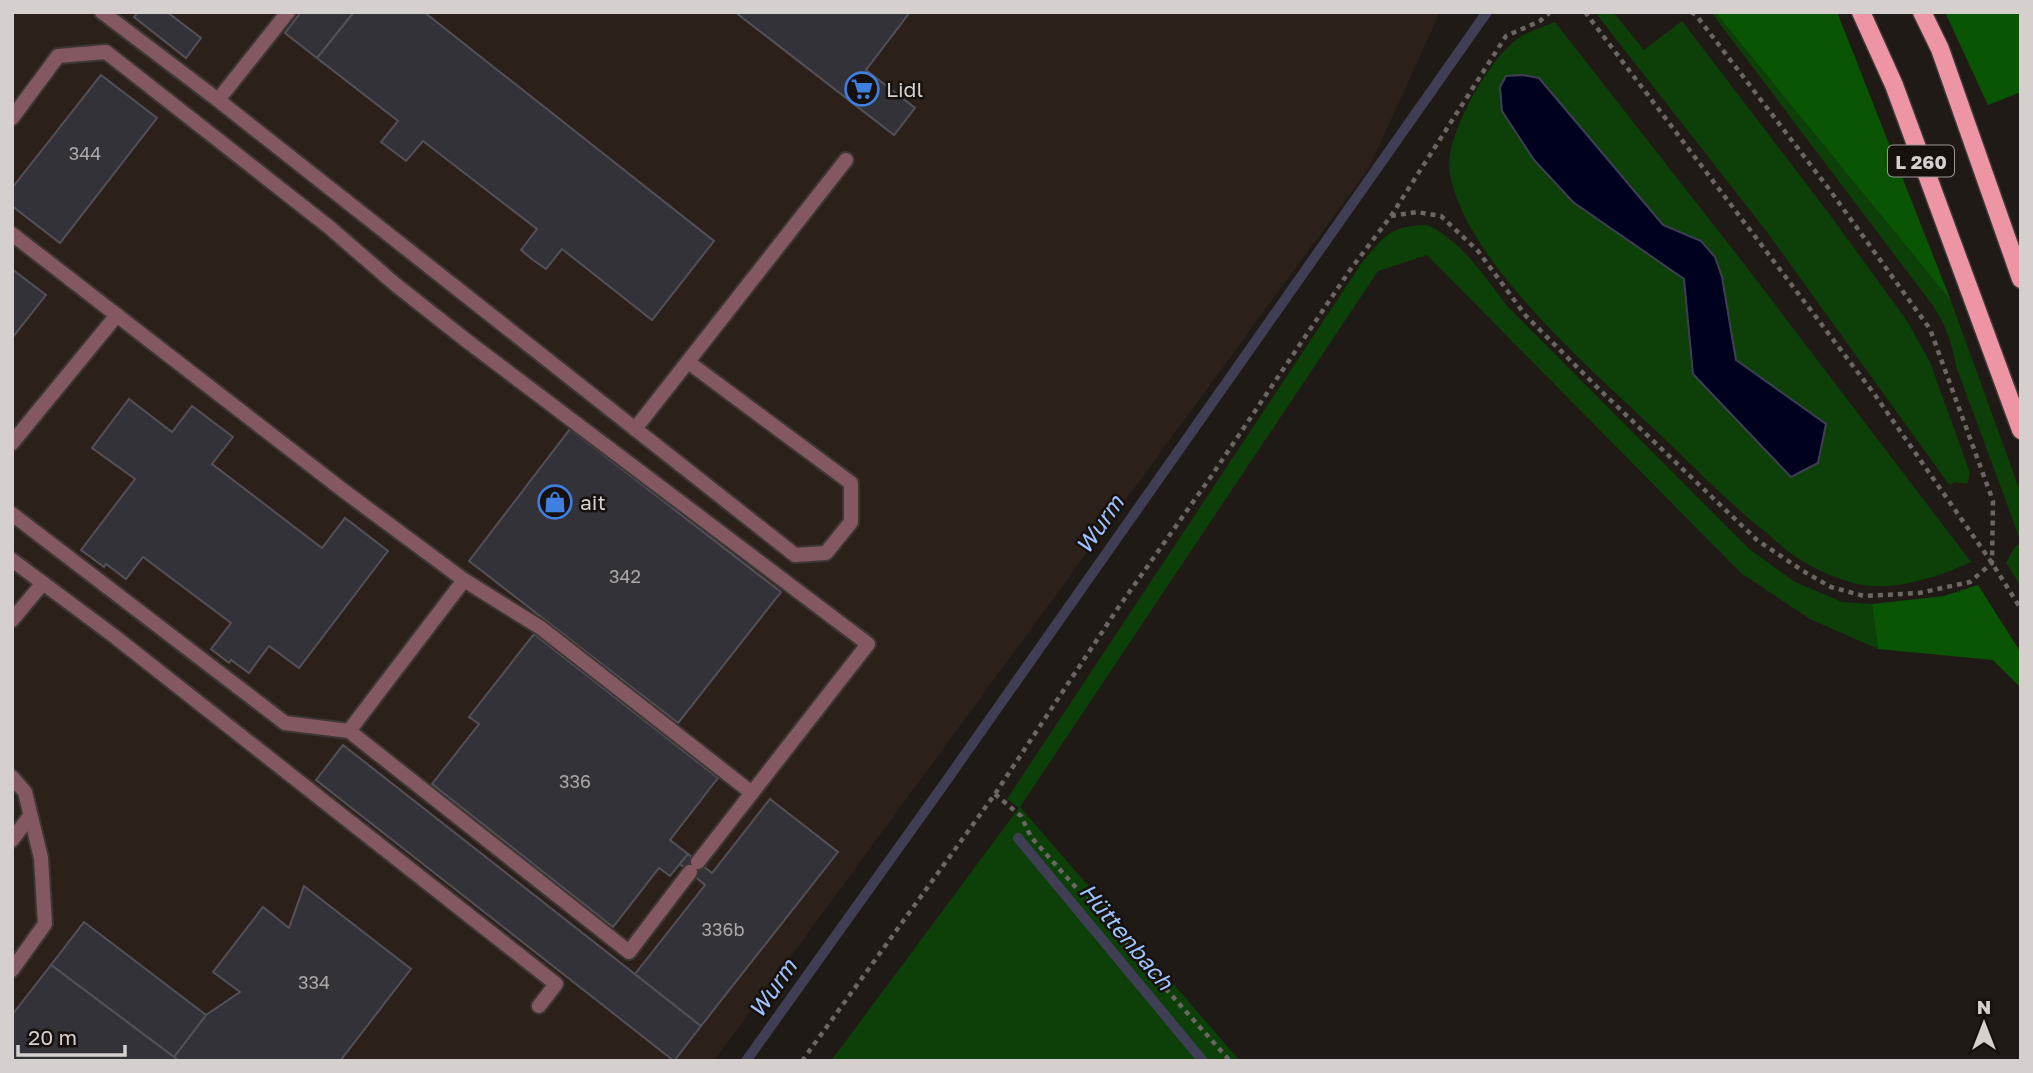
<svg xmlns="http://www.w3.org/2000/svg" width="2033" height="1073" font-family="'Golos Text',sans-serif">
	<style>
		.built { fill: #2c201a }
		.green { fill: #0c4008; fill-rule: evenodd }
		.forest { fill: #095504 }
		.water { fill: #00001f; stroke: #403e54; stroke-width: 2 }
		.lines { fill: none; stroke-linecap: round; stroke-linejoin: round }
		.stream { stroke: #403e54; stroke-width: 10 }
		.building { fill: #343239; stroke: #535057; stroke-width: 2 }
		.service-casing { stroke: #3d3734; stroke-width: 18 }
		.primary-casing { stroke: #3d3734; stroke-width: 21 }
		.path { stroke: #6b6563; stroke-width: 4.5; stroke-dasharray: 5 5; stroke-linecap: butt }
		.service { stroke: #835860; stroke-width: 14 }
		.primary { stroke: #ed94a5; stroke-width: 18 }
		.labels { text-anchor: middle; dominant-baseline: central; stroke-width: 5; stroke-linejoin: round; paint-order: stroke }
		.number-label { font-size: 18px; fill: #ada8a9 }
		.shield { fill: #17110e; stroke: #9c9794; stroke-width: 2 }
		.shield-label { font-size: 19px; font-weight: bold; fill: #d5d0ce }
		.poi-label { font-size: 21px; fill: #d5d0ce; stroke: #17110e; text-anchor: start }
		.water-label { font-size: 23px; font-style: italic; fill: #9ec3ff; stroke: #17110e }
	</style>
	<rect width="100%" height="100%" fill="#201a17"/>
	<path class="built" d="M12,12H1440L1369,168L714,1061H12Z"/>
	<g class="green">
		<path d="M1595,12H1613L1644,50L1682,21L1830,215L1907,321L1930,362L1970,473L1967,484L1954,482L1951,485L1948,483L1767,232Z"/>
		<path d="M1711,12H1715L1951,301L2021,494V542L1956,366C1952,343 1946,326 1934,307Z"/>
		<path d="M1555,22L1748,269L1971,562C1939,577 1892,592 1858,584C1837,579 1817,570 1799,559C1789,553 1779,544 1770,536C1735,508 1704,477 1672,446C1605,381 1467,267 1450,174C1443,139 1488,61 1516,40C1526,32 1543,27 1555,22ZM1539,78L1663,225L1701,241L1715,257L1722,277L1736,360L1826,424L1693,374L1684,279L1573,202Z"/>
		<path d="M1427,225C1461,240 1485,277 1507,306L1748,548L1795,582L1842,602L1872,604L1878,649L1810,619L1741,573L1427,255L1378,271L1020,807L1240,1061H831L1019,808L1007,799L1363,261C1387,234 1390,226 1427,225Z"/>
		<path d="M2021,542V586L2006,563L2014,548Z"/>
	</g>
	<g class="forest">
		<path d="M1715,12H1837L1951,301Z"/>
		<path d="M1945,12H2021V92L1988,105Z"/>
		<path d="M1978,585L2021,653V688L1993,660L1878,649L1872,604L1944,596Z"/>
	</g>
	<path class="water" d="M1522,75L1539,78L1663,225L1701,241L1715,257L1722,277L1736,360L1826,424L1818,463L1791,477L1693,374L1684,279L1573,202L1534,160L1502,111L1500,87L1506,76Z"/>
	<g class="lines">
		<g class="stream">
			<path d="M1018,838L1203,1061"/>
			<path d="M746,1061L942,787L1487,12"/>
		</g>
	</g>
	<g class="building">
		<path d="M138,12H167L201,38L186,58L134,17Z"/>
		<path d="M301,12H354L317,58L285,33Z"/>
		<path d="M354,12H424L714,241L652,320L562,249L546,269L533,260L521,250L537,229L423,141L406,161L381,142L398,121L317,58Z"/>
		<path d="M735,12H910L866,70L915,108L894,135Z"/>
		<path d="M101,75L157,118L60,243L12,206V188Z"/>
		<path d="M12,269L46,295L12,338Z"/>
		<path d="M129,399L172,432L192,406L233,437L212,464L322,548L345,518L388,551L299,668L269,646L249,673L231,660L229,663L211,649L231,623L143,557L126,579L106,564L104,567L81,550L135,479L92,448Z"/>
		<path d="M570,429L781,592L678,723L469,561Z"/>
		<path d="M534,634L718,778L670,840L688,854L670,876L659,868L613,927L432,784L479,724L469,717Z"/>
		<path d="M343,745L701,1026L674,1061L316,780Z"/>
		<path d="M770,799L838,852L701,1026L635,974L705,885L680,864L688,854L712,873Z"/>
		<path d="M304,886L411,969L340,1061H179L174,1057L206,1015L240,992L213,972L263,907L289,928Z"/>
		<path d="M84,922L206,1015L174,1057L51,965Z"/>
		<path d="M51,965L174,1057L179,1061H12V1015Z"/>
	</g>
	<g class="lines">
		<defs>
			<g id="service">
				<path d="M102,12L218,100L288,12"/>
				<path d="M218,100L795,555L826,553L851,522V483L688,362"/>
				<path d="M12,118L58,56L106,52L329,227L396,285L467,341L868,644L698,862"/>
				<path d="M12,234L344,491L464,580L541,628L752,793"/>
				<path d="M635,429L846,160"/>
				<path d="M12,443L117,315"/>
				<path d="M12,514L285,723L349,731L629,952L690,872"/>
				<path d="M12,560L114,636L556,984L539,1006"/>
				<path d="M12,620L43,583"/>
				<path d="M349,731L464,580"/>
				<path d="M12,777L25,792L41,858L45,924L12,970"/>
				<path d="M12,840L30,816"/>
			</g>
			<g id="primary">
				<path d="M1861,12L1894,85L2021,430"/>
				<path d="M1922,12L1940,49L2021,279"/>
			</g>
		</defs>
		<use href="#service" class="service-casing"/>
		<use href="#primary" class="primary-casing"/>
		<g class="path">
			<path d="M1585,12L1875,395L1992,563L2021,609"/>
			<path d="M1391,216L1417,212L1441,216L1478,251L1526,316L1601,391L1757,540L1803,571L1831,587L1864,596L1919,593L1970,582L1992,563L1993,501L1930,329L1829,189L1696,15L1691,12"/>
			<path d="M995,794L1021,816L1031,837L1230,1061"/>
			<path d="M802,1061L995,794L1118,608L1210,478L1350,270L1391,216L1506,36L1540,21L1550,12"/>
		</g>
		<use href="#service" class="service"/>
		<use href="#primary" class="primary"/>
	</g>
	<defs>
		<symbol id="supermarket-ring" viewBox="-11 -11 22 22"><circle r="9.5" fill="#17110e" stroke="#3f7fe0" stroke-width="1.5"/><path d="M-6-5.5h2.5l.6 2H6L4.5 2H-2.5L-4.4-4H-6ZM-1.5 3.2a1.3 1.3 0 1 0 .1 0ZM3 3.2a1.3 1.3 0 1 0 .1 0Z" fill="#3f7fe0"/></symbol>
		<symbol id="shop-ring" viewBox="-11 -11 22 22"><circle r="9.5" fill="#17110e" stroke="#3f7fe0" stroke-width="1.5"/><path d="M-5-2.5h2.3a2.7 3.5 0 0 1 5.4 0H5L5.5 6h-11ZM-1.5-2.5h3a1.5 2.3 0 0 0-3 0Z" fill="#3f7fe0"/></symbol>
	</defs>
	<g fill-rule="evenodd">
		<use href="#supermarket-ring" x="843" y="70" width="38" height="38"/>
		<use href="#shop-ring" x="536" y="483" width="38" height="38"/>
	</g>
	<g class="labels">
		<g class="number-label">
			<text x="85" y="153">344</text>
			<text x="625" y="576">342</text>
			<text x="575" y="781">336</text>
			<text x="723" y="929">336b</text>
			<text x="314" y="982">334</text>
		</g>
		<rect class="shield" x="1888" y="145.5" width="66" height="31" rx="5"/>
		<g class="shield-label">
			<text x="1921" y="161">L 260</text>
		</g>
		<g class="poi-label">
			<text x="886" y="89">Lidl</text>
			<text x="580" y="502">ait</text>
		</g>
		<g class="water-label">
			<text transform="translate(1099 524) rotate(-55)">Wurm</text>
			<text transform="translate(1127 936) rotate(50)">Hüttenbach</text>
			<text transform="translate(772 988) rotate(-55)">Wurm</text>
		</g>
	</g>
	<rect width="2033" height="1073" fill="none" stroke="#d5d0ce" stroke-width="28"/>
	<g transform="translate(1984 1024)" stroke="#17110e" stroke-width="5" paint-order="stroke">
	<path d="M0-5L12 26L0 18L-12 26Z" fill="#d5d0ce"/>
	<text y="-10" font-size="19" font-weight="bold" text-anchor="middle" fill="#d5d0ce">N</text>
	</g>
	<path d="M18 1045v10h107v-10" fill="none" stroke="#d5d0ce" stroke-width="3.5"/>
	<text x="28" y="1045" font-size="21" fill="#d5d0ce" stroke="#17110e" stroke-width="5" paint-order="stroke">20 m</text>
</svg>
